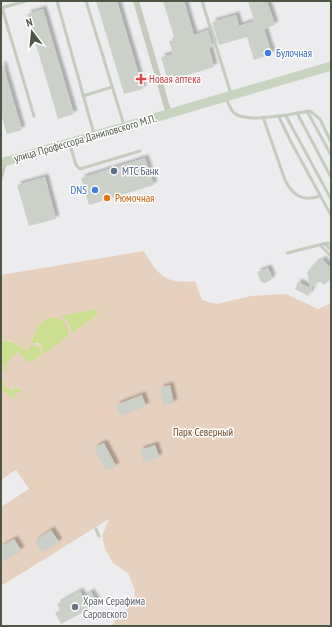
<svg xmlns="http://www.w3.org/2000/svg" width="332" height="627" font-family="'PT Sans Narrow',sans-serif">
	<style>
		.green { fill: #e8d0be; fill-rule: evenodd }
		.water { fill: #ccdf91 }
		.building { fill: #cbd0c9; filter: url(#shadow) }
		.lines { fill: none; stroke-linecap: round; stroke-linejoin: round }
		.service { stroke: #c5ccbe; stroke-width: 3 }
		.minor { stroke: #c5ccbe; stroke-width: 6 }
		.secondary { stroke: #c8d3c0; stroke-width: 9 }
		.shop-dot { fill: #3f7fe0; stroke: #fff; stroke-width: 1.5 }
		.health-dot { fill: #e0444e; stroke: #fff; stroke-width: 1.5 }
		.service-dot { fill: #5c6f8a; stroke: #fff; stroke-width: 1.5 }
		.food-dot { fill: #e8710a; stroke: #fff; stroke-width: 1.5 }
		.worship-dot { fill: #6b7280; stroke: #fff; stroke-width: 1.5 }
		.labels { text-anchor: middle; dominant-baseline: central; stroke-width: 3; stroke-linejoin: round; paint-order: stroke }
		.shop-label { font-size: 11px; fill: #366cbe; stroke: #fff; text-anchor: start }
		.health-label { font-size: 11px; fill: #be3a42; stroke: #fff; text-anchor: start }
		.street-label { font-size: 11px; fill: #4e5646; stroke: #fff }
		.service-label { font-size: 11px; fill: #4e5e75; stroke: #fff; text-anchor: start }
		.food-label { font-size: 11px; fill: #c56008; stroke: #fff; text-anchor: start }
		.park-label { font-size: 11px; fill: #6e4a21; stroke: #fff }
		.worship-label { font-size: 11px; fill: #5b616d; stroke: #fff; text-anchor: start }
	</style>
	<defs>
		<filter id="shadow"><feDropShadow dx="3.5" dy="-3.5" stdDeviation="1" flood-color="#0004"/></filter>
	</defs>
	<rect width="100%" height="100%" fill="#ececee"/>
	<path class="green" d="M144,251C158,276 166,284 195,281L202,300L217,304L251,296L286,294L318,309L331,303V626H112L118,616L127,610L134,601L135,591L128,573L113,563L105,549L102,536L109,519L1,586V507L29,489L16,470L1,480V390L7,392L13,398L15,394L14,391L16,392L19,388L15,387L11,390L2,385L4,382L1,383L2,365H4L5,370H6L5,365L13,355H16L18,351L25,359H36L42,355C41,349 41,346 34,345L28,351L12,342L1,340V275ZM96,316L71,334L68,322L64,317ZM68,336L44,353L42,346L35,343Z"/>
	<g class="water">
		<path d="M96,309L98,312L97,315L71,334C71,327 68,319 61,316Z"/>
		<path d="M54,317C64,319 69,326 68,336L44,354L42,346L38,343H31C37,329 38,321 54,317Z"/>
		<path d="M1,340L10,342H12L28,351L30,346C38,344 41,347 42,355L30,362L26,360L18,351L16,355H13V357H12L10,359L11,360H9L7,365H5L8,370H5L3,372L4,365H2V368H1Z"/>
		<path d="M3,381L5,383L3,385L11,390L14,389L15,387L22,390L21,392L17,393L14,391L17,396L14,395L16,399C12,399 5,392 1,390V382L2,383Z"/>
	</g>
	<g class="building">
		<path d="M96,1H117L143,89L124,94Z"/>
		<path d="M163,1H184L194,35L208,30L213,46L209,48L214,67L175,79L176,83L169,85L161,57L173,54L169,41L175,40Z"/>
		<path d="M248,1H267L275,25L264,29L272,54L254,60L247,37L219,45L212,22L236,15L239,26L254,21Z"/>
		<path d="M43,9L74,114L58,119L27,14Z"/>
		<path d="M1,65H3L22,130L7,134L1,114Z"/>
		<path d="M145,158L154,185L89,205L81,178Z"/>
		<path d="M45,177L56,219L29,226L17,185Z"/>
		<path d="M322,259L331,268V278L324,285L319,281L311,288L312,289L308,296L295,289L298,282L310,288L307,272L318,261L319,263Z"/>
		<path d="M268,268L272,277L271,280L265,283L261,282L257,272Z"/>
		<path d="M170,385L174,403L164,406L160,388Z"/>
		<path d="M142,395L146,406L121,416L116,405Z"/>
		<path d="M104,443L116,466L106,471L94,448Z"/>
		<path d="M155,445L159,457L144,462L140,450Z"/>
		<path d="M51,530L59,542L42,552L35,541Z"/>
		<path d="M14,539L21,550L5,561L1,555V547Z"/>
		<path d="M80,591L83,597L91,592L98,604L61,624L55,613L60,610L57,604Z"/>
	</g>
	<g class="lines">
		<g class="service">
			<path d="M57,1L94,134"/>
			<path d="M86,1L124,125"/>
			<path d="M202,1L231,94"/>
			<path d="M1,8L26,1"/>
			<path d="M2,8L34,116"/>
			<path d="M83,96L112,87"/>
			<path d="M226,98C228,102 230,108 233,112C244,125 294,113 310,111L320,119L331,142"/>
			<path d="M307,111L331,155"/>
			<path d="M297,113L331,177"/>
			<path d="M286,116L331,199"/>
			<path d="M263,117L285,180C293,196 303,202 320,196"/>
			<path d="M279,117L291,142L331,215"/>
			<path d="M70,145L76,165L80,169L140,151"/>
			<path d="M1,180L5,164"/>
			<path d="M325,244L331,250"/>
			<path d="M320,245L331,256"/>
			<path d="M287,253L327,243L331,244"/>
			<path d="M96,529L99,536"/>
		</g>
		<path class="minor" d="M136,1L169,114"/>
		<path class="secondary" d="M1,163L331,66"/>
	</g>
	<g class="shop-dot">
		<circle cx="268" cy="53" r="4"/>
		<circle cx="95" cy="190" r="4"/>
	</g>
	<path class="health-dot" d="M139 73h4v4h4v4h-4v4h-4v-4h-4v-4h4z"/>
	<circle class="service-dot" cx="114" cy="171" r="4"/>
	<circle class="food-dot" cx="107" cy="198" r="4"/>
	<circle class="worship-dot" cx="75" cy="607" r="4"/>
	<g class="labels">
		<g class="shop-label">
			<text x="276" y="53">Булочная</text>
			<text x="87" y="190" text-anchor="end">DNS</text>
		</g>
		<g class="health-label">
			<text x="149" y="79">Новая аптека</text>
		</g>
		<g class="street-label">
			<text transform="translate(85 138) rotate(-16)">улица Профессора Даниловского М.П.</text>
		</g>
		<g class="service-label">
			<text x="122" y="171">МТС Банк</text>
		</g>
		<g class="food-label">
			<text x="115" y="198">Рюмочная</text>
		</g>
		<g class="park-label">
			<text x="203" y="432">Парк Северный</text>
		</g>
		<g class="worship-label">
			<text x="83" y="601">Храм Серафима<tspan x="83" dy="13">Саровского</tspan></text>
		</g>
	</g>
	<rect width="332" height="627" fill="none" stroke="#4e5646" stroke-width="4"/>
	<g transform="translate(32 32) rotate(344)" stroke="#ffffff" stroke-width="3" paint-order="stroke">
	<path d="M0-3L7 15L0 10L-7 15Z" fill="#4e5646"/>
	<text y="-6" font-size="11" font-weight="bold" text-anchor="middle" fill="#4e5646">N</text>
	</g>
</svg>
